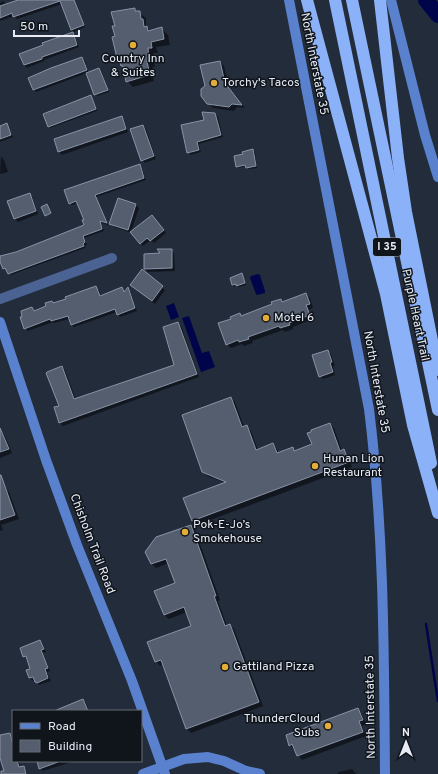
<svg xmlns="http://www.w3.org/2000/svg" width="438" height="774" font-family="Overpass,sans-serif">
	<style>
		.water { fill: #00054b }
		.shadow { fill: #0007 }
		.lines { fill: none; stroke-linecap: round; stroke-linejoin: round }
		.stream { stroke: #00054b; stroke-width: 2.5 }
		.river { stroke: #00054b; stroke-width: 16 }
		.building { fill: #545e6f; stroke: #8993a7 }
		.street { stroke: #4a6393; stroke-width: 10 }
		.secondary { stroke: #5981ce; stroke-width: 10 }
		.highway { stroke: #8bb1f8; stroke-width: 12 }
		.poi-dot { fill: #e4ad35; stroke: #10141b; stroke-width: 1.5 }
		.labels { text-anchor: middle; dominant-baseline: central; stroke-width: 3; stroke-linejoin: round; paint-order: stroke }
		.shield { fill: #10141b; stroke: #a6aab4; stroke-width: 1 }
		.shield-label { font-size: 11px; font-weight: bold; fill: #e6ebf6 }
		.poi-label { font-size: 12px; fill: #e6ebf6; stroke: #10141b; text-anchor: start }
		.street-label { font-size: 12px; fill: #e6ebf6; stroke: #10141b }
	</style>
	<rect width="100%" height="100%" fill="#232c3b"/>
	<g class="water">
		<path d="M258,274L260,275L265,291V293L257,295L256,294L250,278L251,276Z"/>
		<path d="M174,303L179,317L171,320L166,306Z"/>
		<path d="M189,316L202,353L209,351L215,367L201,372L182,318Z"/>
	</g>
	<g class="shadow">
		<path d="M20,0H63L65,3L17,19L14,16L0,21V3L3,1L7,5Z"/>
		<path d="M75,4L85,27L74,32L72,30Z"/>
		<path d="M134,9L146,18V24L150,31L161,28L168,35L170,45L156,47L158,53H153L155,67H152L155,77H153L154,81L133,87L127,81L124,69L122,66L120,59L118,57L116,27Z"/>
		<path d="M73,34L75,36L79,47L44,60V61L27,68L24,65L21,54Z"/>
		<path d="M82,58L85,61L89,73L99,69L101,71L109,92L97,96L87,73L36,92L34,89Z"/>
		<path d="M220,62L224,66L229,88L245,108L237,107L234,111L213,108L208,103L206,87Z"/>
		<path d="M91,96L97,111L50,128L48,126Z"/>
		<path d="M215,114L218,117L223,137L199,144L201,152L191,155L188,152L205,120Z"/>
		<path d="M121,117L124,120L128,132L62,155L59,152L55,140Z"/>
		<path d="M6,124L13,137L0,142V127Z"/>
		<path d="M143,126L146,129L156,159L145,163L142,160Z"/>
		<path d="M253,150L255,152L257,168L249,169L247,166L239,168L237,166L244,155Z"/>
		<path d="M1,156L4,160L8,172L0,174Z"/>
		<path d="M139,165L142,168L146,180L96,197L108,225L101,223L104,231L84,238L87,245L85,246V248L11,275L7,270H6L3,268L0,258L85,226V221L78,203L72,205L70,203Z"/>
		<path d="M29,194L32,197L38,214L18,222L15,219Z"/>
		<path d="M119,199L136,205L139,208L131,232L155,219L166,233L154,243L151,240L143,246L132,233L114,227L111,224Z"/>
		<path d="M171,250L174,253L175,271L148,272L145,269L163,254Z"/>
		<path d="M142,271L165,290L155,304L134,287Z"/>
		<path d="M242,274L246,285L239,287L237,286L235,287L233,285Z"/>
		<path d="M96,288L99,290L101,296L122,288L125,292L128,289L130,291L137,311L120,317L117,312L74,327L71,324L69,319L54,323L53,322L28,331L25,328L32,308L35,311Z"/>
		<path d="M306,294L310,298L313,308L309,310L313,319L293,327V329L285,332L283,330L252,341L253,343L244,346L242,344L231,348L226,344L232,319L240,314L242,317L273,305L280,300L283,302Z"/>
		<path d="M178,323L181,326L199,377L63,426L60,423L55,408L60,406L62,367L65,370L76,400L176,365Z"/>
		<path d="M328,351L331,354L335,366H333L335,375L323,379L320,376Z"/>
		<path d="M231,398L235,402L244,427H247L251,431L258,450L273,444L277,449L279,454L292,448L295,451L313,445L330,424L334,428L342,451H344L348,455L352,467L197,525L192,521L226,483L207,476L203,471Z"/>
		<path d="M1,431L5,436L12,453L0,458V432Z"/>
		<path d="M5,487L9,492L19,519L1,525L3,530L0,531V489Z"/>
		<path d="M190,526L195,530L220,600L218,601L227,626L230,625L234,629L263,706L191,733L187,729L163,664L160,666L156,661L192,626L187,612L169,619L164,615L177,583L169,563L156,568L152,564Z"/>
		<path d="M40,641L43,644L46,652L43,653L50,671L47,672L51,681L39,685L35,680L33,681L30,678L32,669L28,659L24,656Z"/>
		<path d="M83,700L86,703L89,711H60Z"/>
		<path d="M358,710L362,714L366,724L362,726L366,736L302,760L290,745L287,736Z"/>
		<path d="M10,734L13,739V761H19L20,768L24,767L26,770L27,774H5L0,749V736Z"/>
		<path d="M38,761H75L43,771L40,768Z"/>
		<path d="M352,769L356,774H337L339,772Z"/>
	</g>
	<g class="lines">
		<path class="stream" d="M426,624L438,701"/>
		<path class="river" d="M426,0L438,15"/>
	</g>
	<g class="building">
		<path d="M18,0H74L84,25L71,30L60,1L13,17L12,13L0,18V6Z"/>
		<path d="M135,8V11H140L141,19H143L144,27L147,26L148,31L162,27L164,39L151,42L152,48H148L149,61H147L149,71H147L149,75L126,82L123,66H121L118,57L117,58L112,37L115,36L112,26H115L111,12Z"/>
		<path d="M73,32L77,45L42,57V59L24,65L19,54L43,45L42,43Z"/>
		<path d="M82,57L87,70L33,90L28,78L51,68Z"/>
		<path d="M220,61L225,83L242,105L232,104L229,107L207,104L201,96V89L205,86L200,65Z"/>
		<path d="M99,68L108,90L94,95L86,73Z"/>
		<path d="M91,95L96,109L48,127L43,114Z"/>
		<path d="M202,112L215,113L221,135L197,142L199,150L187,153L181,125L204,120Z"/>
		<path d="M122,116L126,129L58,152L54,139Z"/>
		<path d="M7,123L11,135L0,139V126Z"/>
		<path d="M143,125L154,156L141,161L130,129Z"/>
		<path d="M253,149L256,166L246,168L245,165L236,167L234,156L243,154L242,152Z"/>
		<path d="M140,164L144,178L95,195L107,223L100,221L102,229L83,236L85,242L83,244L84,246L8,274L5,268L3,269L0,262V256L16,252L84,225L82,220H84L76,201L69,204L64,190Z"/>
		<path d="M30,193L36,211L14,219L7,201Z"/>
		<path d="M118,198L136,204L128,230L109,224Z"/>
		<path d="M47,204L51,213L45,216L41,207Z"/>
		<path d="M152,215L164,230L150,241L147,238L140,244L130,232Z"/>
		<path d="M157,249H172V268L144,269V254L160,253Z"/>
		<path d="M142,269L163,286L152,301L130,285Z"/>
		<path d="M242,273L245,283L236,286V284L232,285L230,278Z"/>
		<path d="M96,286L100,296L122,287L124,292L128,287L135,308L117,315L115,309L71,325L68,316L51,321L50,319L24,329L20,317H22L21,311L32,307L34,311L46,306L45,303L52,301L53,303L66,299L65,297Z"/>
		<path d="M306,293L310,304L306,305L310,315L289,323L290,325L280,328L279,326L248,337L249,339L239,342L238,340L226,345L218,323L231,319L230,317L240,313L241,316L272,304L271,302L281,299L282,302Z"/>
		<path d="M178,322L197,374L59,423L54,407L59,406L46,373L47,372L62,366L74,399L174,365L163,327Z"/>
		<path d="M328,350L332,362L330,363L333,372L319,377L312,355Z"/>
		<path d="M231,397L242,427L247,425L256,450L273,443L277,453L293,447L294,451L312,444L307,433L311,432V430L330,423L340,451L344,449L349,462L192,521L183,498L226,482L202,472L182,415Z"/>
		<path d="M0,428L9,449L0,452Z"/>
		<path d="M0,475H1L15,515L0,520Z"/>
		<path d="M191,525L216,596H214L225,626L230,624L259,702L186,729L161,660L155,662L147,642L191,626L184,607L164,615L154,591L175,583L166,559L151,564L145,552L156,537Z"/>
		<path d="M40,640L44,649L41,650L48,668L45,669L48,678L37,683L35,682L33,677L29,678L26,670L30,669L26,656L23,657L20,648Z"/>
		<path d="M83,699L88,711H54Z"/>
		<path d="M358,708L363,720L359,721L363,732L297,756L292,744L289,746L286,735Z"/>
		<path d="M10,733L13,745V761H17L19,767L24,766L26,774H1V771H4L0,758V735Z"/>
		<path d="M37,761H57L58,762L39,769Z"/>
	</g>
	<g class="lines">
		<path class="street" d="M0,299L112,258"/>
		<g class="secondary">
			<path d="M289,0L369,409C384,530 384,652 385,774"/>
			<path d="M391,0L425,135L438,177"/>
			<path d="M0,322L46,460L77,545L132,681L165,774"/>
			<path d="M143,774L184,759L208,757L224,761L246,771L260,774"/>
		</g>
		<g class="highway">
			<path d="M307,0L386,294L413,425L438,513"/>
			<path d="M335,0L431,463"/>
			<path d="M352,0L438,410"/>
			<path d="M380,0L398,158L406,212L438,370"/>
		</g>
	</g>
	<g class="poi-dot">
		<circle cx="133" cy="45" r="4"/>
		<circle cx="214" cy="83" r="4"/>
		<circle cx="266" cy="318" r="4"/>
		<circle cx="315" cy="466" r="4"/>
		<circle cx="185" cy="532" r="4"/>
		<circle cx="225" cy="667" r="4"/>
		<circle cx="328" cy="726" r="4"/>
	</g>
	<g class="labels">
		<rect class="shield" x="373" y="238" width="28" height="18" rx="3"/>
		<g class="shield-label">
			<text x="387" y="247">I 35</text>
		</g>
		<g class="poi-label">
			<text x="133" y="59" text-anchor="middle">Country Inn<tspan x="133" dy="14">&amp; Suites</tspan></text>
			<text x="222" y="83">Torchy's Tacos</text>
			<text x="274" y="318">Motel 6</text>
			<text x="323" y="459">Hunan Lion<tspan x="323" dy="14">Restaurant</tspan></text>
			<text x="193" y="525">Pok-E-Jo’s<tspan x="193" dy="14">Smokehouse</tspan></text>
			<text x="233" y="667">Gattiland Pizza</text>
			<text x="320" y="719" text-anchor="end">ThunderCloud<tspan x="320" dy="14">Subs</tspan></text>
		</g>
		<g class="street-label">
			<text transform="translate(314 64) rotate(79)">North Interstate 35</text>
			<text transform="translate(415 315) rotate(78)">Purple Heart Trail</text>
			<text transform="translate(376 382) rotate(80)">North Interstate 35</text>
			<text transform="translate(92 544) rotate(69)">Chisholm Trail Road</text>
			<text transform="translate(371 707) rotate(-91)">North Interstate 35</text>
		</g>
	</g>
	<rect x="12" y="710" width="130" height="52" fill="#10141b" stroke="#666a73"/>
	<rect x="20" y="723" width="20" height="6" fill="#5981ce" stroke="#666a73"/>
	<text x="48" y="730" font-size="12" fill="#e6ebf6">Road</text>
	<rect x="20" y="740" width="20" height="12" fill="#545e6f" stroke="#666a73"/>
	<text x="48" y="750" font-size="12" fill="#e6ebf6">Building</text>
	<g transform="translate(406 742)" stroke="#10141b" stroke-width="3" paint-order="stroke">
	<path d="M0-3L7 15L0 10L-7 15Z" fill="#e6ebf6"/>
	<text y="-6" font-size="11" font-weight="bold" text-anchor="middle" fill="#e6ebf6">N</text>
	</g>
	<path d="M14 30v6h65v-6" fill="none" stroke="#e6ebf6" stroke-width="2"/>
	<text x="20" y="30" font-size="12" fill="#e6ebf6" stroke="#10141b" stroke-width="3" paint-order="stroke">50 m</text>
</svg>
